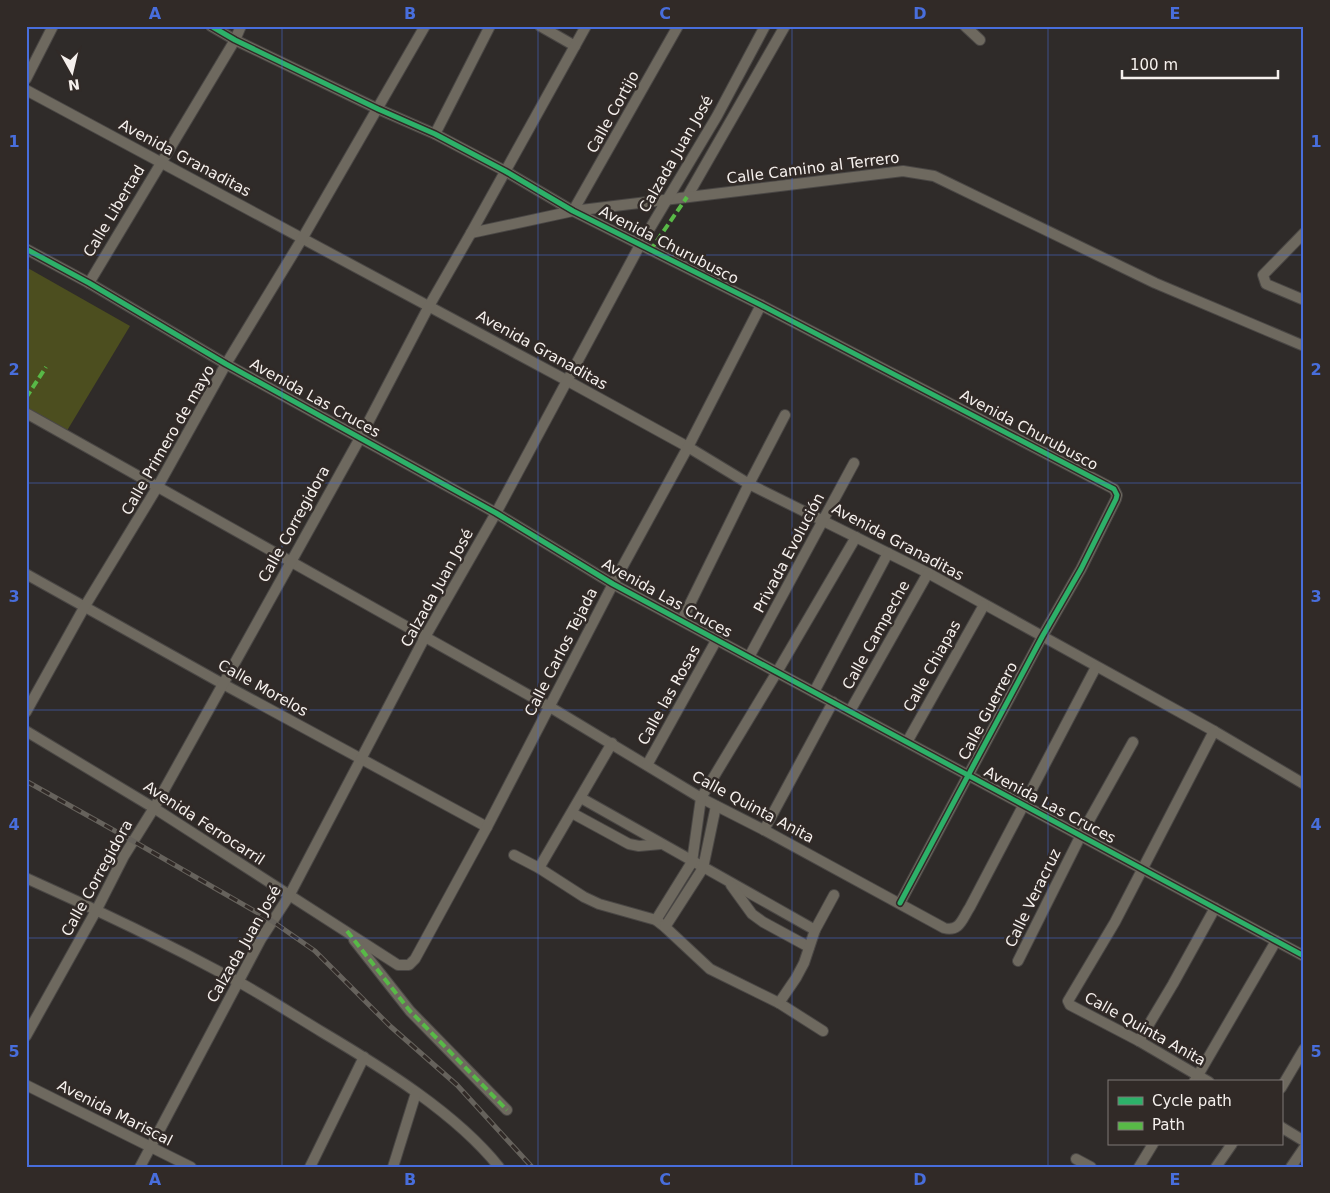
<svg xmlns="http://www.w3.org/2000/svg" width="1330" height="1193" font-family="'DejaVu Sans',sans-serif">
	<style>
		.green { fill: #4c4e1f }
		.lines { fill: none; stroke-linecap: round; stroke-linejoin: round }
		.minor-casing { stroke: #4a4745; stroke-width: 12 }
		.minor { stroke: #6e695f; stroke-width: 10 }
		.rail-casing { stroke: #66625c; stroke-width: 5 }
		.rail { stroke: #312a27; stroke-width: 3; stroke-dasharray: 9; stroke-linecap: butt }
		.quiet { stroke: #58b947; stroke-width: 4; stroke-dasharray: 8 4; stroke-linecap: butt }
		.cycleway-casing { stroke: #312a27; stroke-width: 8 }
		.cycleway { stroke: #2db169; stroke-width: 5 }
		.grid { fill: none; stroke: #486edc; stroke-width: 1; stroke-opacity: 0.55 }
		.labels { text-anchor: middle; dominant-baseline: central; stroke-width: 5; stroke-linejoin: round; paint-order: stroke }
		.street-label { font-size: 15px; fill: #f5f0ed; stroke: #312a27 }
		.neatline { fill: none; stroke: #486edc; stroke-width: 2 }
		.grid-label { font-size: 16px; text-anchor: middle; font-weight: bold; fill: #486edc }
	</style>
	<rect width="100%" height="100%" fill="#2f2b29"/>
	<path class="green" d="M26,267L130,326L65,434L26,413Z"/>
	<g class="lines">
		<defs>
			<g id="minor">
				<path d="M211,26L235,40L378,109L435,134L505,171L573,211L761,305L1114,489L1117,495L1116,499L1081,569L1042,637L900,903"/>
				<path d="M540,26L575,46"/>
				<path d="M965,26L980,40"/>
				<path d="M26,79L53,26"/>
				<path d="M26,90L566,380L688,447L749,484L928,573L1214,731L1304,784"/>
				<path d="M435,134L490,26"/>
				<path d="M687,197L785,26"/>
				<path d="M573,211L678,26"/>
				<path d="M471,233L573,211L903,171L934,176L1155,283L1304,346"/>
				<path d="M1304,233L1263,275L1266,284L1304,300"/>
				<path d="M26,249L89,283L226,364L496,513L613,584L1304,956"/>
				<path d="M89,283L235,40L241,26"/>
				<path d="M26,413L550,707L701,798L764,830L944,928C960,932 962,919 970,907L1096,667"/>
				<path d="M26,574L223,684L487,827"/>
				<path d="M682,620L749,484L785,415"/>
				<path d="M749,657L854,463"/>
				<path d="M814,692L888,553"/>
				<path d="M850,711L928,573"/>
				<path d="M26,712L85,606L158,486L226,364L302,239L425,26"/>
				<path d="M26,731L154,808L398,965H409L415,959L487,827L613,584L688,447L761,305"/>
				<path d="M907,742L984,605"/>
				<path d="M647,765L717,639"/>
				<path d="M581,798L815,930"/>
				<path d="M572,813L629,844L639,846L661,844"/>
				<path d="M764,830L833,702"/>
				<path d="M514,855L539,868L584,897L599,904L656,920L665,927L710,969L779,1003L823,1031"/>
				<path d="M539,868L612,743"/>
				<path d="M26,878C98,910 168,944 237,981C266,997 294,1015 322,1032C381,1067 456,1113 499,1167"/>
				<path d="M731,885L752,914L763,922L809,947"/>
				<path d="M656,920L692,862L701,798L777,672L856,537"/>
				<path d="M665,927L703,868L716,806"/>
				<path d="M354,940L410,1011L507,1110"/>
				<path d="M1018,961L1081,835L1133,742"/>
				<path d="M779,1003L796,978L804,963L815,930L834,895"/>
				<path d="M26,1036L97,909L124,856L154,808L360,438L429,306L471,233L586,26"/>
				<path d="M1139,1041L1173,984L1215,908"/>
				<path d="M1194,1082L1276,941"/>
				<path d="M1209,1082L1139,1041L1070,1005L1068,1001L1115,922L1214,731"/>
				<path d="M26,1085L191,1167"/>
				<path d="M1281,1088L1304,1049"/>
				<path d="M1281,1127L1304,1141"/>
				<path d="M1076,1159L1091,1167"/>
				<path d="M140,1167L261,939L289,896L425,637L496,513L640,245L717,116L765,26"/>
				<path d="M310,1167L364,1057"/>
				<path d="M393,1167L416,1093"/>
				<path d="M1139,1167L1153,1144"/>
				<path d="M1216,1167L1232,1144"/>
				<path d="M1291,1167L1304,1148"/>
			</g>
		</defs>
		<use href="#minor" class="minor-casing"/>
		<use href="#minor" class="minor"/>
		<defs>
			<path id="rail" d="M26,781L133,841L272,921L315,951L390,1026L457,1085L532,1167"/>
		</defs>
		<use href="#rail" class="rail-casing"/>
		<use href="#rail" class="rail"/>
		<g class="quiet">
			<path d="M650,251L687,197"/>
			<path d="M26,398L46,367"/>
			<path d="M347,931L410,1011L507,1110"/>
		</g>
		<defs>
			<g id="cycleway">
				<path d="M211,26L235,40L378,109L435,134L505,171L573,211L761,305L1114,489L1117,495L1116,499L1081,569L1042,637L900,903"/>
				<path d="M26,249L89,283L226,364L496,513L613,584L1304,956"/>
			</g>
		</defs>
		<use href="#cycleway" class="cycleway-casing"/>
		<use href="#cycleway" class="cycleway"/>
	</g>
	<path class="grid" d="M282,26V1167M538,26V1167M792,26V1167M1048,26V1167M26,255H1304M26,483H1304M26,710H1304M26,938H1304"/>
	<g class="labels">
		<g class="street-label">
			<text transform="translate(613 112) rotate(-61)">Calle Cortijo</text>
			<text transform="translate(676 154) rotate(-60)">Calzada Juan José</text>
			<text transform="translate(185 158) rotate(28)">Avenida Granaditas</text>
			<text transform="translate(813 168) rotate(-7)">Calle Camino al Terrero</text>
			<text transform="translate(114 211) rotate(-59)">Calle Libertad</text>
			<text transform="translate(669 245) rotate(27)">Avenida Churubusco</text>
			<text transform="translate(542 350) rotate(29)">Avenida Granaditas</text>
			<text transform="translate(315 398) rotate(29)">Avenida Las Cruces</text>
			<text transform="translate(1029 430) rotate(28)">Avenida Churubusco</text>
			<text transform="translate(168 440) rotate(-60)">Calle Primero de mayo</text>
			<text transform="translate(294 524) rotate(-61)">Calle Corregidora</text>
			<text transform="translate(898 542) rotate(28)">Avenida Granaditas</text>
			<text transform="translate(789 553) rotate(-62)">Privada Evolución</text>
			<text transform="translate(437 588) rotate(-61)">Calzada Juan José</text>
			<text transform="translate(667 598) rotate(29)">Avenida Las Cruces</text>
			<text transform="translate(876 635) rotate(-61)">Calle Campeche</text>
			<text transform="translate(561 652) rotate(-63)">Calle Carlos Tejada</text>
			<text transform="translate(932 666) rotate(-61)">Calle Chiapas</text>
			<text transform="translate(263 688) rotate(29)">Calle Morelos</text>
			<text transform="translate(669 695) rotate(-61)">Calle las Rosas</text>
			<text transform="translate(988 711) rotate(-62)">Calle Guerrero</text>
			<text transform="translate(1050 805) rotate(28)">Avenida Las Cruces</text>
			<text transform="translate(753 807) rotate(28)">Calle Quinta Anita</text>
			<text transform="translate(204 823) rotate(33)">Avenida Ferrocarril</text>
			<text transform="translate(97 878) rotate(-61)">Calle Corregidora</text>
			<text transform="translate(1033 898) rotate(-64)">Calle Veracruz</text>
			<text transform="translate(244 944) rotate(-60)">Calzada Juan José</text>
			<text transform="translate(1145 1029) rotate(29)">Calle Quinta Anita</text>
			<text transform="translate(115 1113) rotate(27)">Avenida Mariscal</text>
		</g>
	</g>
	<rect width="1330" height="1193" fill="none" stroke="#312a27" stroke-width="55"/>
	<rect x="1108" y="1080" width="175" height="65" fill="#312a27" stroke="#7f7976"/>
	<rect x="1118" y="1097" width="25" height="8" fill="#2db169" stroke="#7f7976"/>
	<text x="1152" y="1106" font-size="15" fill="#f5f0ed">Cycle path</text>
	<rect x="1118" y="1122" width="25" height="8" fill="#58b947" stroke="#7f7976"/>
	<text x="1152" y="1130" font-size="15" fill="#f5f0ed">Path</text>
	<g transform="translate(72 72) rotate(172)" stroke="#312a27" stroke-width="4" paint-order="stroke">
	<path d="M0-4L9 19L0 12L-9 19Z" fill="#f5f0ed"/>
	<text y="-8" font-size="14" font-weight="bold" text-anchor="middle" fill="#f5f0ed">N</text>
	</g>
	<path d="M1122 70v8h156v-8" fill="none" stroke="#f5f0ed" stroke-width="2.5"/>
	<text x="1130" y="70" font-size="15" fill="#f5f0ed" stroke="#312a27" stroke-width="4" paint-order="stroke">100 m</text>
	<rect x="28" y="28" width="1274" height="1138" class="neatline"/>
	<g class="grid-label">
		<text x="155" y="19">A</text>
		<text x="410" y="19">B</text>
		<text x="665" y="19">C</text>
		<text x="920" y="19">D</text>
		<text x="1175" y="19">E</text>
		<text x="14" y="147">1</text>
		<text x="1316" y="147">1</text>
		<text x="14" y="375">2</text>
		<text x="1316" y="375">2</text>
		<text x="14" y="602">3</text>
		<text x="1316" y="602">3</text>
		<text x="14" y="830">4</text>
		<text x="1316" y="830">4</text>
		<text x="14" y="1057">5</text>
		<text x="1316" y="1057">5</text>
		<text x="155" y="1185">A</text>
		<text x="410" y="1185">B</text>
		<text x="665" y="1185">C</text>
		<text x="920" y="1185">D</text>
		<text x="1175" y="1185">E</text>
	</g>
</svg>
